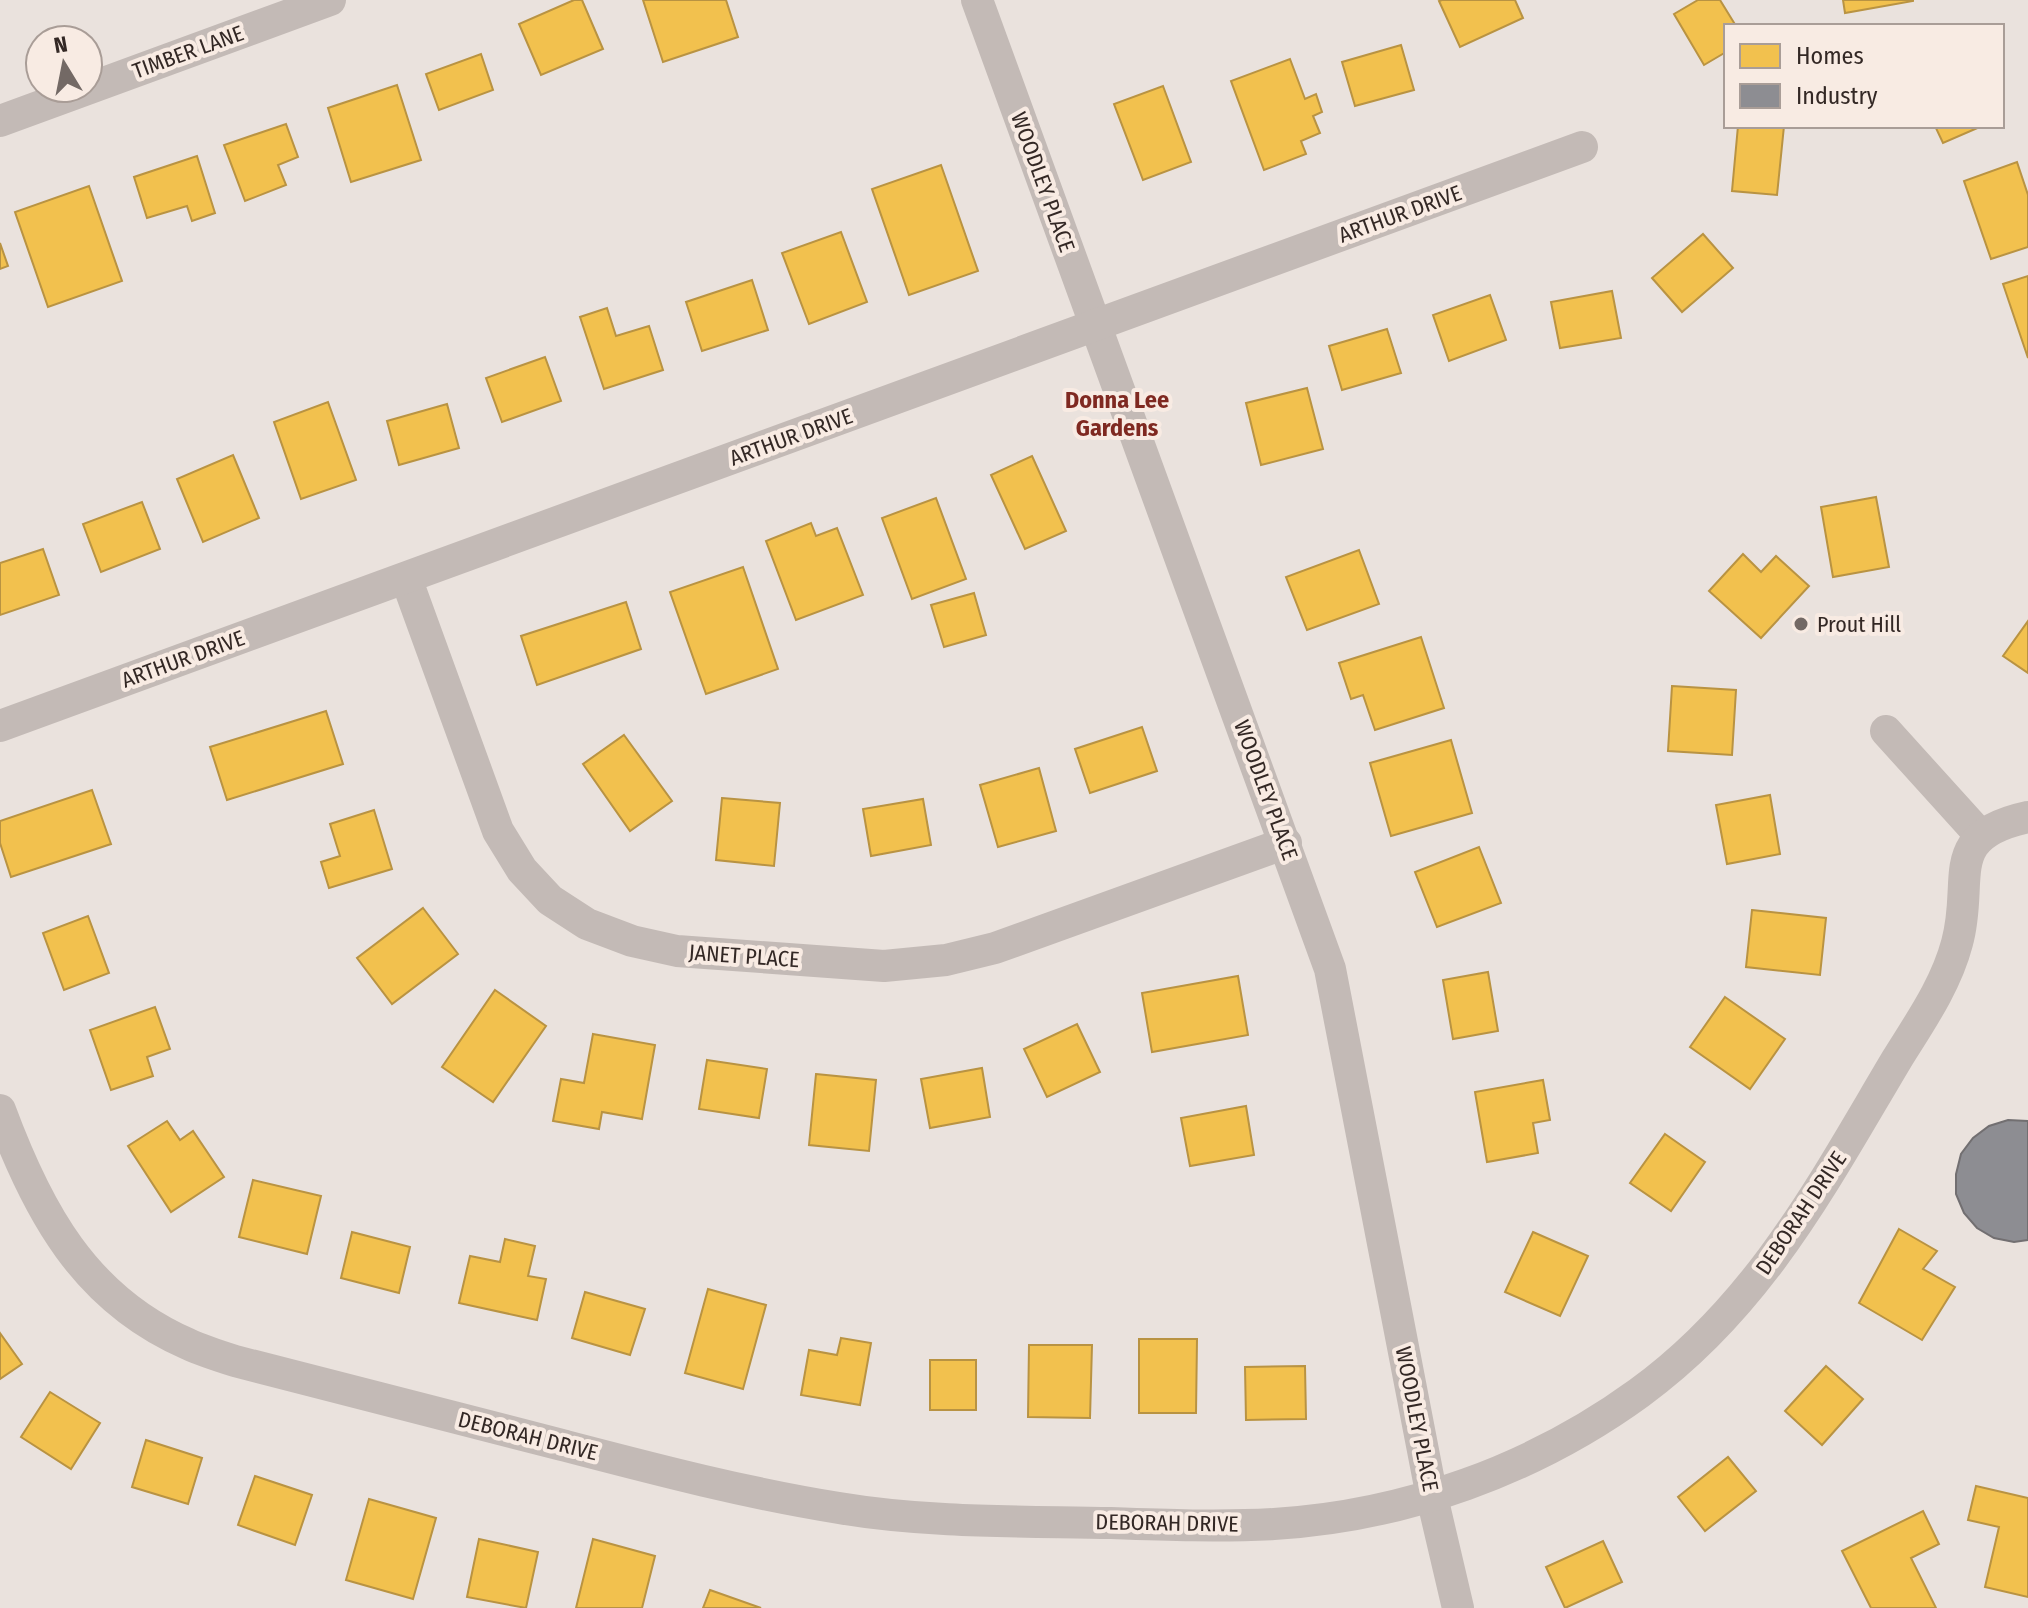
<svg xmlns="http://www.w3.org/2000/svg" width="2028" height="1608" font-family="'Fira Sans Condensed',sans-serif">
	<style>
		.homes { fill: #f2c14e; stroke: #b99342; stroke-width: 2 }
		.industry { fill: #8d8d92; stroke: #726f71; stroke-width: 2 }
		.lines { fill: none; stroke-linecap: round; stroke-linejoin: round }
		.minor { stroke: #c3bab6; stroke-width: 32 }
		.poi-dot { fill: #736965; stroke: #f8ebe3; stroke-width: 3 }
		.labels { text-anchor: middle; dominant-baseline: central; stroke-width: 8; stroke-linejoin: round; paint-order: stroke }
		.street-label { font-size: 22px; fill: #332825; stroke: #f8ebe3 }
		.poi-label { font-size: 22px; fill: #332825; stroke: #f8ebe3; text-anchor: start }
		.neighbourhood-label { font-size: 24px; font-weight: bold; fill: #7f2921; stroke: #f8ebe3 }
	</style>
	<rect width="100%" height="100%" fill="#eae2dd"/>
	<g class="homes">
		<path d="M574,0H582L603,49L541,75L519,24Z"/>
		<path d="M643,0H726L738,37L663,62Z"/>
		<path d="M1442,0H1515L1523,18L1460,47L1439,1Z"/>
		<path d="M1698,0H1720L1736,26H1726V52L1704,65L1674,14Z"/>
		<path d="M1843,0H1913V1L1845,13Z"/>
		<path d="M1401,45L1414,90L1355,106L1342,62Z"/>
		<path d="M481,54L493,90L439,110L426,74Z"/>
		<path d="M1290,59L1305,99L1316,94L1322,112L1313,116L1320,133L1301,141L1306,154L1264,170L1231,81Z"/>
		<path d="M397,85L421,160L351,182L328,108Z"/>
		<path d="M1163,86L1191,162L1143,180L1114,104Z"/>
		<path d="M286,124L298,157L278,165L286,185L245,201L224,145Z"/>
		<path d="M1738,126H1784L1777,195L1732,191Z"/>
		<path d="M1935,126H1982L1943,143Z"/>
		<path d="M197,156L215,213L192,221L187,206L147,218L134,177Z"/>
		<path d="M2017,162L2028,195V247L1991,259L1964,181Z"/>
		<path d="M941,165L978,271L909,295L872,189Z"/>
		<path d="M89,186L122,281L48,307L15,212Z"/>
		<path d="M841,232L867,302L809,324L782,253Z"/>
		<path d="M1703,234L1733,268L1682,312L1652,278Z"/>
		<path d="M0,243L8,266L0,269Z"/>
		<path d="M2028,276V358L2003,284Z"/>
		<path d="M752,280L768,330L702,351L686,302Z"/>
		<path d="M1612,291L1621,338L1560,348L1551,302Z"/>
		<path d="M1490,295L1506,340L1449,361L1433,315Z"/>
		<path d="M607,308L616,336L649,326L663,370L604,389L580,317Z"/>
		<path d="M1387,329L1401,373L1342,390L1329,346Z"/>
		<path d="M545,357L561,401L502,422L486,378Z"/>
		<path d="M1307,388L1323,449L1261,465L1246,403Z"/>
		<path d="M328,402L356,480L301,499L274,422Z"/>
		<path d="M447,404L459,448L399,465L387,421Z"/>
		<path d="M233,455L259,518L203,542L177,479Z"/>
		<path d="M1032,456L1066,531L1025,549L991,475Z"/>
		<path d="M1876,497L1889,567L1833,577L1821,507Z"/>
		<path d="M936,498L966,579L912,599L882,518Z"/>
		<path d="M142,502L160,549L101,572L83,524Z"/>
		<path d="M811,523L816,536L837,528L863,595L796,620L766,541Z"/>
		<path d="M43,549L59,595L0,615V563Z"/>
		<path d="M1359,550L1379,604L1307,630L1286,577Z"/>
		<path d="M1743,554L1761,572L1776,556L1809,586L1761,638L1709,591Z"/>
		<path d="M743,567L778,669L706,694L670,592Z"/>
		<path d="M974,593L986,635L944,647L931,605Z"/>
		<path d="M626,602L641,649L537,685L521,636Z"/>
		<path d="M2028,621V673L2003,656Z"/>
		<path d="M1421,637L1444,708L1375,730L1363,695L1351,699L1339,663Z"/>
		<path d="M1672,686L1736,690L1732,755L1668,751Z"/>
		<path d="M326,711L343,764L227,800L210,747Z"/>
		<path d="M1142,727L1157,771L1090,793L1075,749Z"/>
		<path d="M624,735L672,801L630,831L583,764Z"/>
		<path d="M1451,740L1472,813L1391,836L1370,763Z"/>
		<path d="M1039,768L1056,831L998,847L980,785Z"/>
		<path d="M92,790L111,844L11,877L0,843V821Z"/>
		<path d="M1770,795L1780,854L1727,864L1716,805Z"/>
		<path d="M722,798L780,803L774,866L716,860Z"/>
		<path d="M923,799L931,845L871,856L863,809Z"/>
		<path d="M374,810L392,869L329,888L321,862L340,856L330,824Z"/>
		<path d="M1479,847L1501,903L1437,927L1415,872Z"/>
		<path d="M423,908L458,954L392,1004L357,958Z"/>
		<path d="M1752,910L1826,918L1820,975L1746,967Z"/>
		<path d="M88,916L109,973L64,990L43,933Z"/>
		<path d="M1488,972L1498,1031L1453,1039L1443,980Z"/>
		<path d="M1238,976L1248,1035L1152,1052L1142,993Z"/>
		<path d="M495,990L546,1026L493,1102L442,1067Z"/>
		<path d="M1725,997L1785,1039L1750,1089L1690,1047Z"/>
		<path d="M155,1007L170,1049L147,1057L153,1076L111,1090L90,1030Z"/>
		<path d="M1077,1024L1100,1072L1047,1097L1024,1049Z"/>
		<path d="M593,1034L655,1045L642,1119L602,1112L599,1129L553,1121L561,1079L584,1083Z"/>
		<path d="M707,1060L767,1069L759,1118L699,1109Z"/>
		<path d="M982,1068L990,1117L930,1128L921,1079Z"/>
		<path d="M816,1074L876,1080L869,1151L809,1145Z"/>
		<path d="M1543,1080L1550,1120L1533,1123L1538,1153L1487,1162L1475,1092Z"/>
		<path d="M1246,1106L1254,1155L1190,1166L1181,1118Z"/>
		<path d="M167,1121L180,1140L193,1131L224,1177L171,1212L128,1146Z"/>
		<path d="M1665,1134L1705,1162L1671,1211L1630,1183Z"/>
		<path d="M253,1180L321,1196L307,1254L239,1237Z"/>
		<path d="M1899,1229L1937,1251L1923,1269L1955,1287L1922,1340L1859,1303Z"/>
		<path d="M352,1232L410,1247L399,1293L341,1278Z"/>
		<path d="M1533,1232L1588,1256L1560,1316L1505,1292Z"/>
		<path d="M505,1239L535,1246L528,1276L546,1279L537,1320L459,1303L470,1256L500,1262Z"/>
		<path d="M708,1289L766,1305L743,1389L685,1373Z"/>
		<path d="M585,1292L645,1309L630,1355L572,1338Z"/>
		<path d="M0,1333L22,1364L0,1379Z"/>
		<path d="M841,1338L871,1343L860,1405L801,1395L809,1350L837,1355Z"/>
		<path d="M1139,1339H1197L1196,1413H1139Z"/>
		<path d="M1029,1345H1092L1090,1418L1028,1417Z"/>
		<rect x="930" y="1360" width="46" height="50"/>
		<path d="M1305,1366L1306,1419L1246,1420L1245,1367Z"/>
		<path d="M1826,1366L1863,1399L1822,1445L1785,1411Z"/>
		<path d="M50,1392L100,1423L71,1469L21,1437Z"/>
		<path d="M146,1440L202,1458L188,1504L132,1487Z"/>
		<path d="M1728,1457L1756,1491L1705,1531L1678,1497Z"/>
		<path d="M255,1476L312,1495L295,1545L238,1525Z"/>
		<path d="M1976,1486L2028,1498V1597L1985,1587L1999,1527L1968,1520Z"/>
		<path d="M369,1499L436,1518L413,1599L346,1580Z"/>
		<path d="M1923,1511L1939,1544L1911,1558L1936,1608H1871L1842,1551Z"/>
		<path d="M479,1539L538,1552L526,1608L467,1597Z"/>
		<path d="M593,1539L655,1556L642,1608H576Z"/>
		<path d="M1603,1541L1622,1582L1565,1608L1546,1567Z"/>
		<path d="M710,1590L761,1608H703Z"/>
	</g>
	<path class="industry" d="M2008,1120L2028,1121V1240L2014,1242L1994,1238L1977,1228L1964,1213L1956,1194V1174L1961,1154L1973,1138L1989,1126Z"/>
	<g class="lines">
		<g class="minor">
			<path d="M977,0L1330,969L1432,1497L1458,1608"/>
			<path d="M0,121L330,0"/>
			<path d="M406,578L498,831L522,870L550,900L587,924L632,941L677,951L884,966L946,960L995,948L1286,843"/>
			<path d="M0,726L1582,147"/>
			<path d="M1886,731L1981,836"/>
			<path d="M0,1110C37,1210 84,1299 188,1344C203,1351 219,1356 235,1361C344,1389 453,1417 562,1445C654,1469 745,1493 839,1508C928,1523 1020,1521 1111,1523C1165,1525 1220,1527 1274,1524C1405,1516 1533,1470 1639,1393C1760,1305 1823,1183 1897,1059C1920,1022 1946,985 1957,943C1975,879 1940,836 2028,817"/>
		</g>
	</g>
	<circle class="poi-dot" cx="1801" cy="624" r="8"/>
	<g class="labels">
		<g class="street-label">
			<text transform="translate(188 52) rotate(-20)">TIMBER LANE</text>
			<text transform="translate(1043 182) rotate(70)">WOODLEY PLACE</text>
			<text transform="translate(1400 214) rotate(-20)">ARTHUR DRIVE</text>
			<text transform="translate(791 437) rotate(-20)">ARTHUR DRIVE</text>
			<text transform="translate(183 659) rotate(-20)">ARTHUR DRIVE</text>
			<text transform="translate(1266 790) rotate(70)">WOODLEY PLACE</text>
			<text transform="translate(744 956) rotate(4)">JANET PLACE</text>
			<text transform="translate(1801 1213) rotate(-56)">DEBORAH DRIVE</text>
			<text transform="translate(1417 1419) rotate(79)">WOODLEY PLACE</text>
			<text transform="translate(528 1436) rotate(14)">DEBORAH DRIVE</text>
			<text transform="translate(1167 1523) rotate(1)">DEBORAH DRIVE</text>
		</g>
		<g class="poi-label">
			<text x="1817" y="624">Prout Hill</text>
		</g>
		<g class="neighbourhood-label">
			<text x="1117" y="400">Donna Lee<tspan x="1117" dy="28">Gardens</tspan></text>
		</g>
	</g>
	<rect x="1724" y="24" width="280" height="104" fill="#f8ebe3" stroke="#a99d97" stroke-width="2"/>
	<rect x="1740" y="44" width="40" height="24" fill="#f2c14e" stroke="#a99d97" stroke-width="2"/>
	<text x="1796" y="64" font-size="24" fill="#332825">Homes</text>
	<rect x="1740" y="84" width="40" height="24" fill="#8d8d92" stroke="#a99d97" stroke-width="2"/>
	<text x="1796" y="104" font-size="24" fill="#332825">Industry</text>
	<g transform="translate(64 64) rotate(350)"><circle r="38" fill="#f8ebe3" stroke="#a99d97" stroke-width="2"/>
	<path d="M0-6L14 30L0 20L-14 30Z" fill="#736965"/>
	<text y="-12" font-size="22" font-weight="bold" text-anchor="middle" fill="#332825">N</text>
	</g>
</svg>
